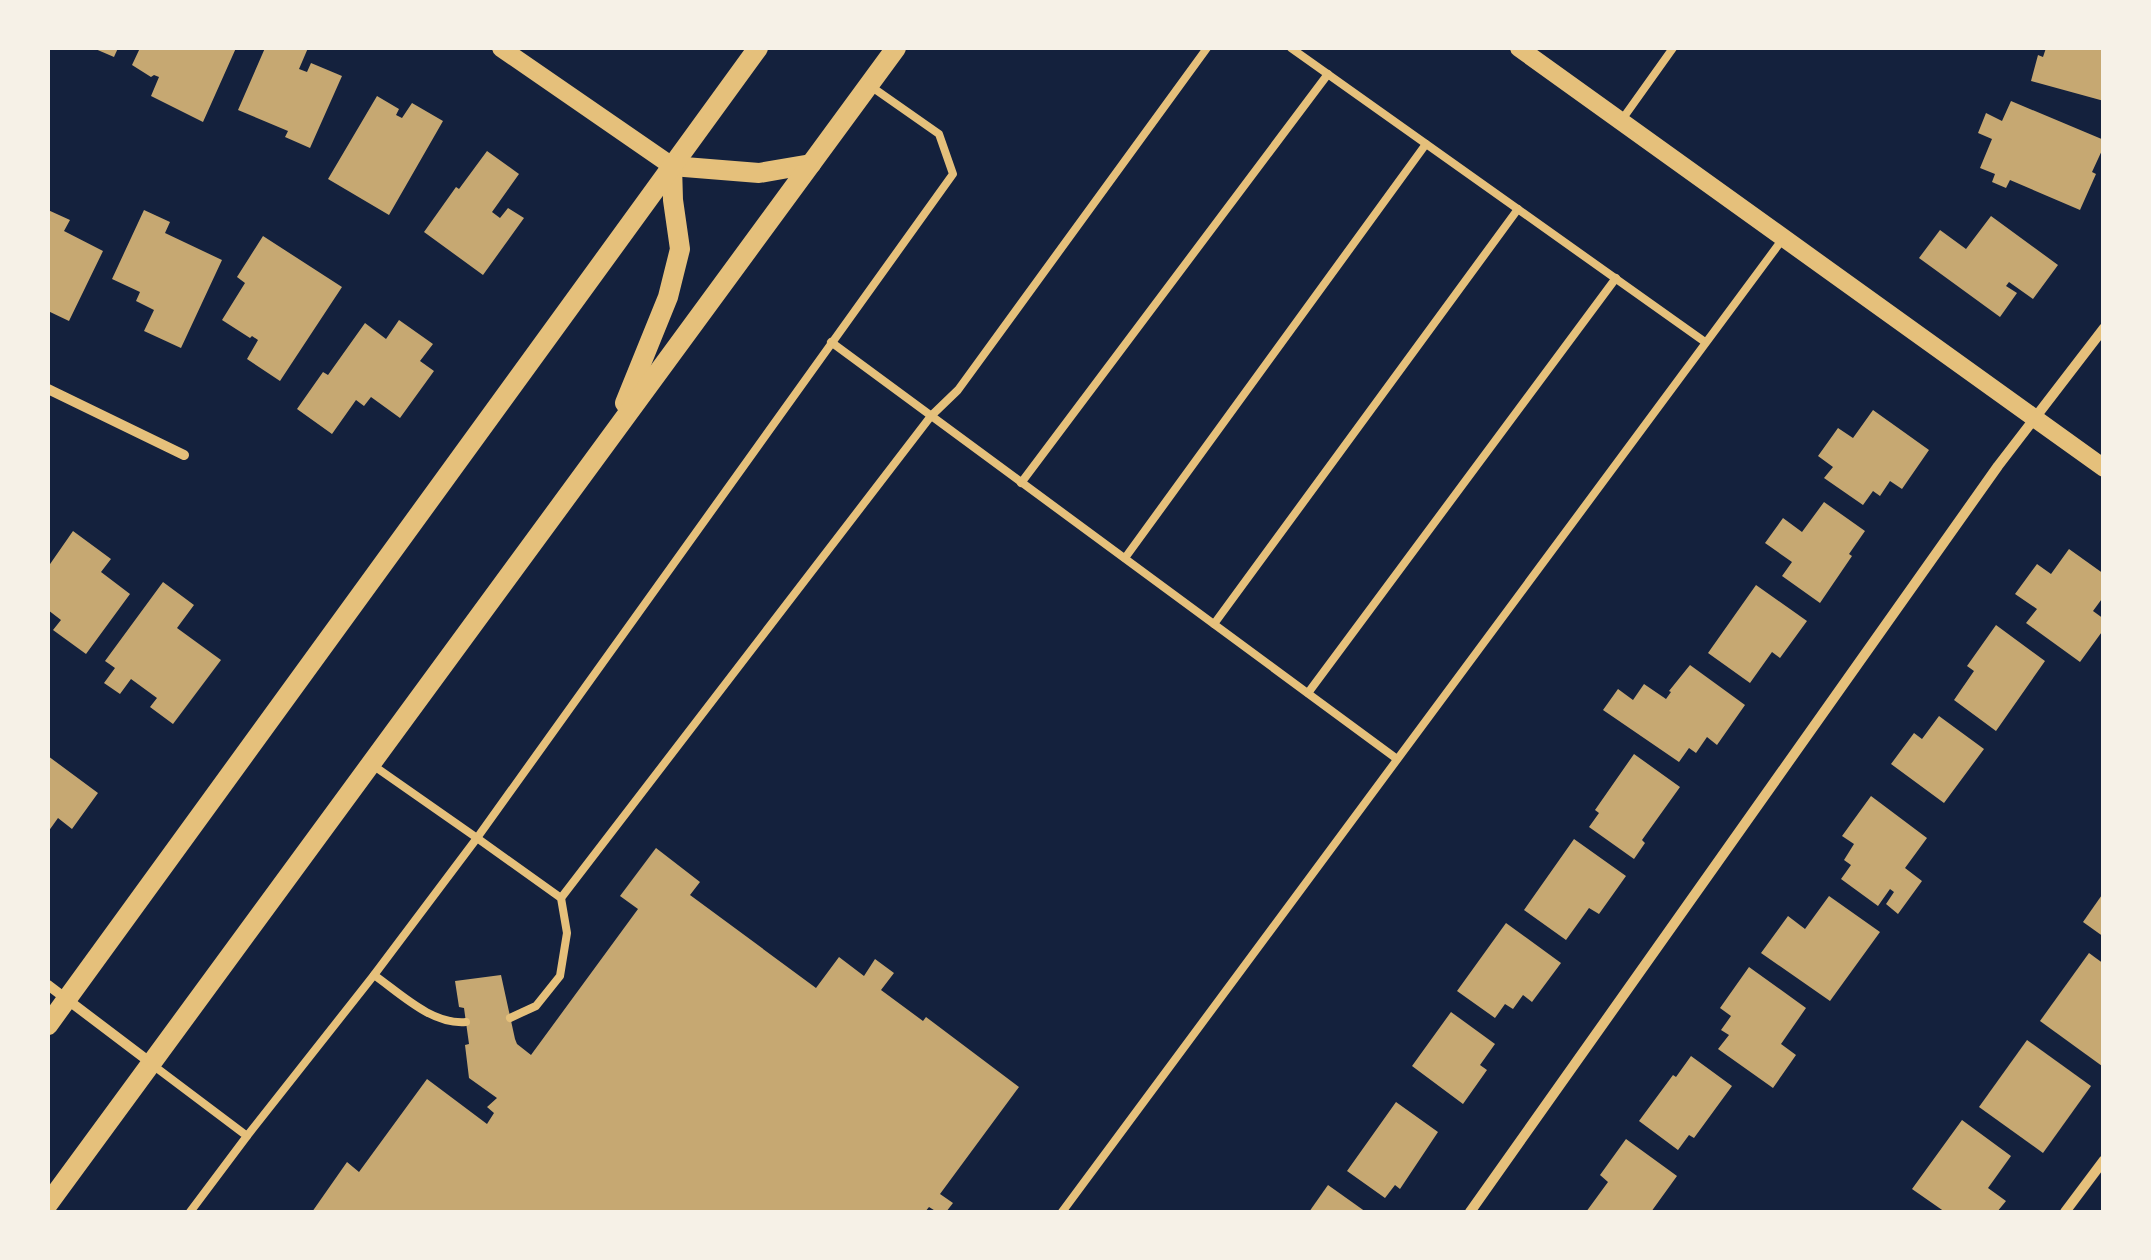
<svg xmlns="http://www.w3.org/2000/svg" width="2151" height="1260" font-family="Figtree,sans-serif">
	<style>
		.building { fill: #c6a872 }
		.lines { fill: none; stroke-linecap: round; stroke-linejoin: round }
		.service { stroke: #e5c07b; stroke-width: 8 }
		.minor { stroke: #e5c07b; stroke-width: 10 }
		.tertiary { stroke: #e5c07b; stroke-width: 18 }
		.secondary { stroke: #e5c07b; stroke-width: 20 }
	</style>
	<rect width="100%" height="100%" fill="#14213d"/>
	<g class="building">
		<path d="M93,48H118L114,57Z"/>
		<path d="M140,48H236L203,122L151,96L159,77L154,75L151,77L132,65Z"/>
		<path d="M265,48H308L299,69L307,72L311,63L342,76L310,148L285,137L288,131L238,110Z"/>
		<path d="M2046,48H2104V101L2031,81L2038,55L2043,57Z"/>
		<path d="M377,96L399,109L396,115L402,118L412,103L443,121L389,215L328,179Z"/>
		<path d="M2011,101L2104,140V146L2092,172L2096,174L2080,210L2010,180L2006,188L1992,182L1995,174L1980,168L1992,139L1978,133L1986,113L2002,121Z"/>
		<path d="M487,151L519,174L492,212L500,218L508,208L524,218L483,275L424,232L456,187L459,189Z"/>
		<path d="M48,210L70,220L64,231L103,251L69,321L48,311Z"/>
		<path d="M144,210L170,222L165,233L222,260L181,348L144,331L154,310L136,301L140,292L112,279Z"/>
		<path d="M1991,216L2058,265L2033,299L2009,282L2006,286L2017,293L2000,317L1919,258L1940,230L1966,249Z"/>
		<path d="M263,236L342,287L280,381L247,359L258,340L252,336L250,338L222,320L245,283L237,277Z"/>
		<path d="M399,320L433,344L420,361L434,371L400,418L371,397L364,406L356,400L332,434L297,409L323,372L328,375L365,323L386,339Z"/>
		<path d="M1873,410L1929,450L1902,489L1890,481L1880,496L1873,491L1863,505L1824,478L1833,467L1818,456L1838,428L1853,438Z"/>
		<path d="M1824,502L1865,531L1849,554L1852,556L1820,603L1782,576L1792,562L1765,543L1783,518L1802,532Z"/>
		<path d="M73,531L111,559L101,572L130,594L86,654L53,630L61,620L48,610V567Z"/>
		<path d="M2069,549L2104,574V596L2093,611L2104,619V629L2080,662L2026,623L2037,609L2015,594L2037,564L2051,574Z"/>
		<path d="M163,582L194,605L177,628L221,660L173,724L150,707L157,698L131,679L120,694L104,683L115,668L105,661Z"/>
		<path d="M1756,585L1807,621L1780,658L1772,652L1750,683L1708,653Z"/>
		<path d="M1996,625L2045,661L1996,731L1954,700L1974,671L1967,666Z"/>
		<path d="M1690,665L1745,705L1717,745L1707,737L1696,753L1689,748L1679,762L1603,710L1618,689L1633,700L1644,684L1666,699L1671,692L1669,691Z"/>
		<path d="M1939,716L1984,749L1944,803L1891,764L1914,733L1922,739Z"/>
		<path d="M1634,754L1680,787L1642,840L1645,843L1634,859L1589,827L1599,813L1595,810Z"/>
		<path d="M48,756L98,793L72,829L58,818L48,832Z"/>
		<path d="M1871,796L1927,838L1905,868L1922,881L1898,914L1886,904L1894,892L1890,889L1878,906L1841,879L1851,865L1844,860L1854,844L1842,836Z"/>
		<path d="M1574,839L1626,876L1599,914L1589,908L1566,940L1524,910Z"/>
		<path d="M656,848L700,882L690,895L816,988L839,957L864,976L875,959L894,973L881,990L923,1021L926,1017L1019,1087L940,1194L953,1203L946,1212H937L929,1207L925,1212H312L347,1162L359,1172L427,1079L487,1124L494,1113L487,1107L497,1098L469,1078L465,1045L469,1044L464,1008L459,1007L455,981L501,975L515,1039L517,1044L531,1055L638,909L620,896Z"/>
		<path d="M2104,892V937L2083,922Z"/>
		<path d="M1829,896L1880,932L1830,1001L1761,953L1788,916L1805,929Z"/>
		<path d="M1506,923L1561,963L1532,1002L1523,995L1513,1009L1505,1004L1495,1018L1457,991Z"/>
		<path d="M2089,953L2104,964V1063L2102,1066L2040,1021Z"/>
		<path d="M1749,967L1806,1008L1781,1044L1796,1055L1773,1088L1718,1049L1729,1035L1721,1030L1731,1016L1720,1008Z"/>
		<path d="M1451,1012L1495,1044L1480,1065L1487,1070L1463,1104L1412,1066Z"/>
		<path d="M2027,1040L2091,1086L2043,1153L1979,1107Z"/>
		<path d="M1691,1056L1732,1086L1694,1138L1689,1135L1678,1150L1639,1121L1673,1075L1676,1077Z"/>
		<path d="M1396,1102L1438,1132L1400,1189L1395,1185L1385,1198L1347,1171Z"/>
		<path d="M1962,1120L2011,1156L1988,1188L2006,1201L1997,1212H1945L1912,1189Z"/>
		<path d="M1626,1139L1677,1176L1651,1212H1586L1608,1182L1600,1175Z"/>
		<path d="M1328,1185L1366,1212H1309Z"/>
	</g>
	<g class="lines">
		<g class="service">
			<path d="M1291,48L1705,342"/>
			<path d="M1621,121L1673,48"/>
			<path d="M831,342L1397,759"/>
			<path d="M1021,483L1328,74"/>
			<path d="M1125,558L1426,144"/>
			<path d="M1214,624L1518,209"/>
			<path d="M1308,693L1616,278"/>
			<path d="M374,766L477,838L953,174L939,134L869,85"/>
			<path d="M561,898L931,416L958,390L1207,48"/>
			<path d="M374,975C401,994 432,1025 466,1022"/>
			<path d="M154,1066L247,1136L190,1212"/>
			<path d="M247,1136L374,975L477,838L561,898L567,933L560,976L536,1006L510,1018"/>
			<path d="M1062,1212L1782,240"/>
		</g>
		<g class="minor">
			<path d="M48,389L184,455"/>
			<path d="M48,985L151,1063"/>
			<path d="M1470,1212L1998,466L2104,328"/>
			<path d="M2065,1212L2104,1160"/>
		</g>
		<g class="tertiary">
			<path d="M501,48L672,166"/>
			<path d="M1519,48L2104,468"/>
		</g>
		<g class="secondary">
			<path d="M672,166L759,173L811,164"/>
			<path d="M625,403L668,297L680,249L673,200L672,166"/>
			<path d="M48,1025L758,48"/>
			<path d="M48,1204L896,48"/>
		</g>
	</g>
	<rect width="2151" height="1260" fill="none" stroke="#f6f1e7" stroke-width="100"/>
</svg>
